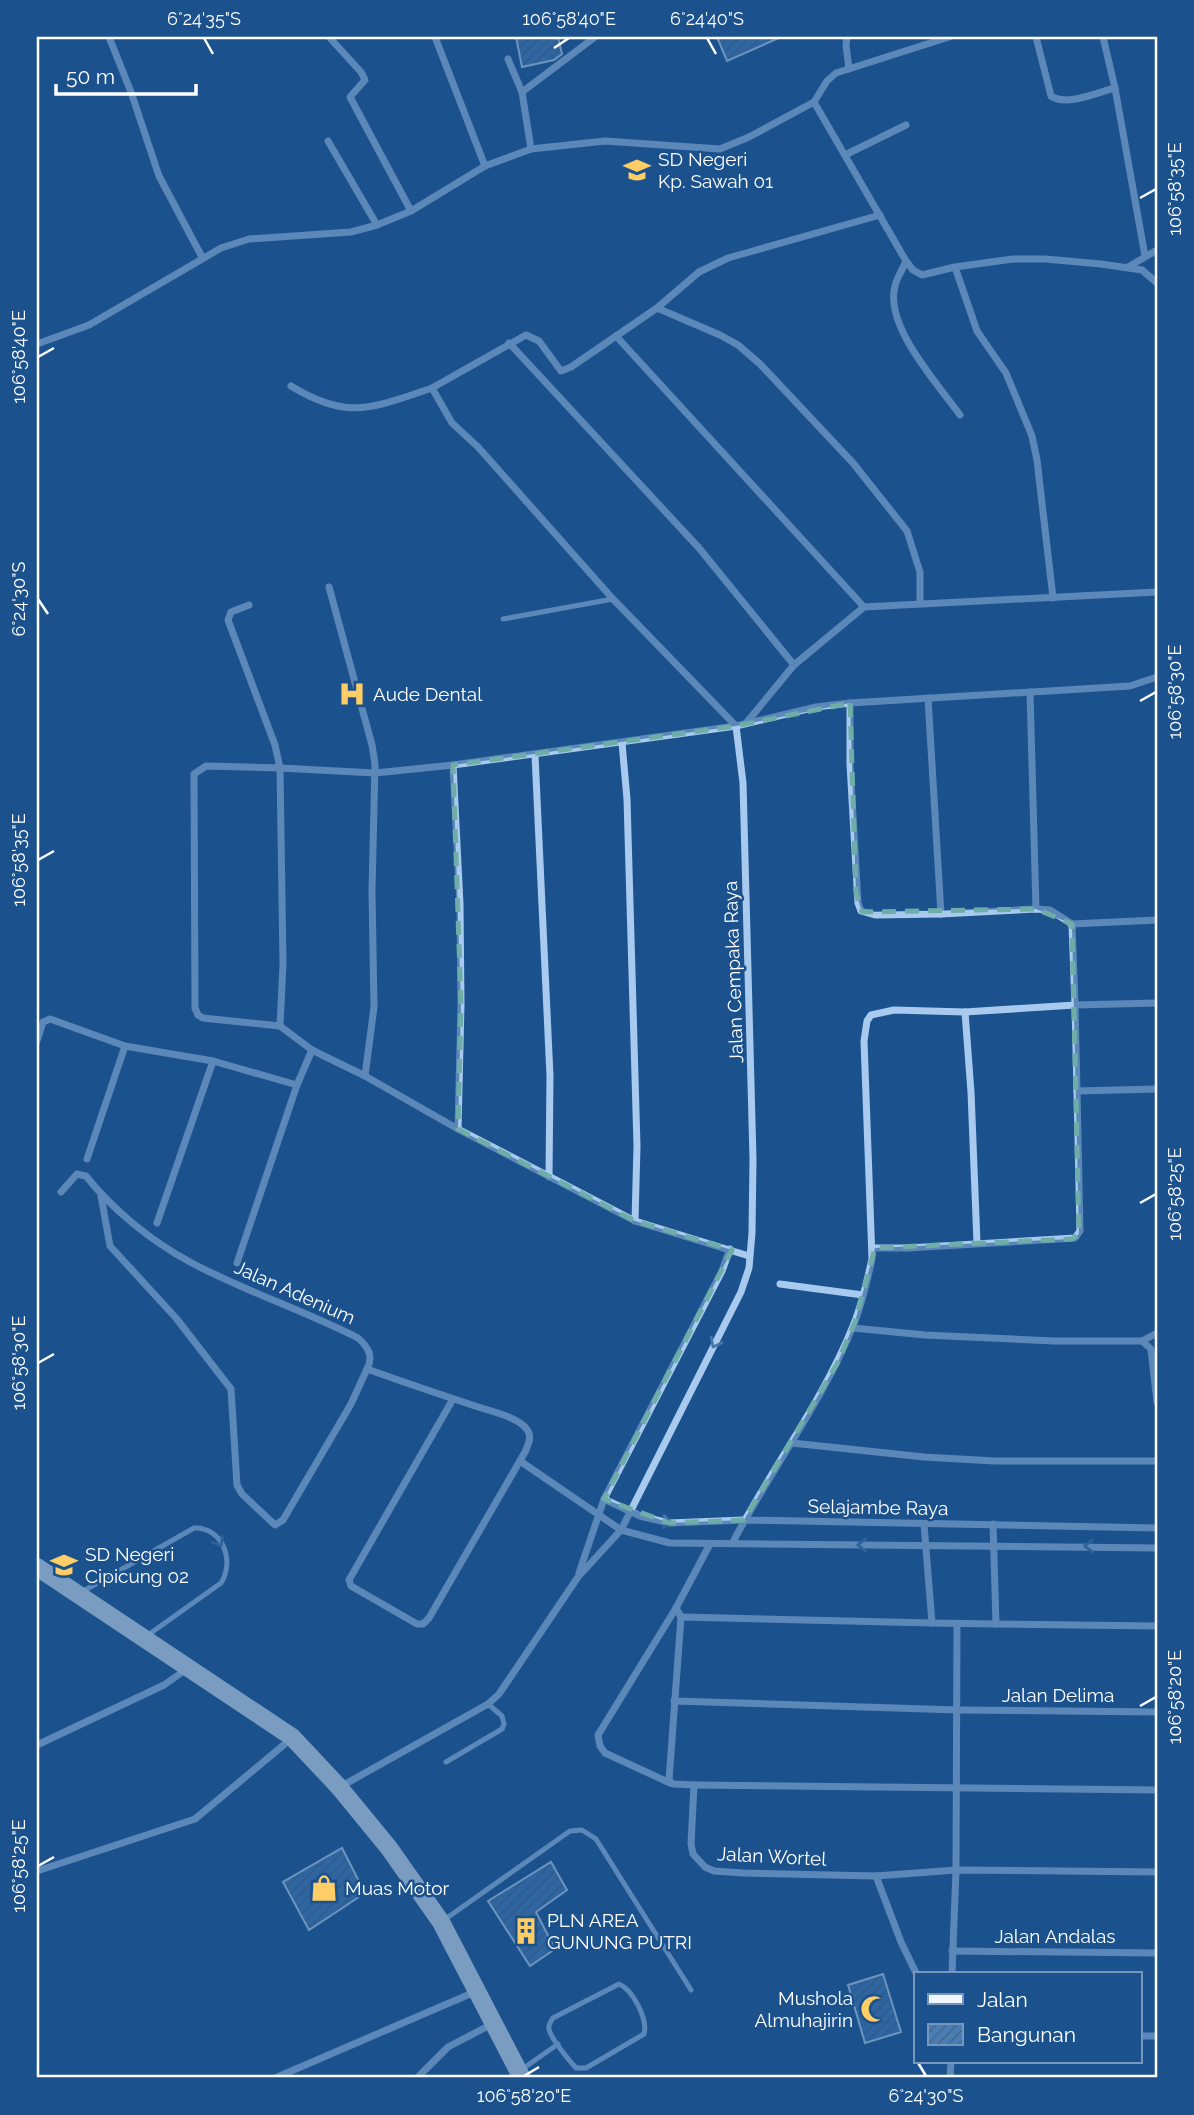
<svg xmlns="http://www.w3.org/2000/svg" width="1194" height="2115" font-family="Raleway,sans-serif">
	<style>
		.building { fill: url(#building-hatch); stroke: #cee4fa; stroke-width: 2 }
		.lines { fill: none; stroke-linecap: round; stroke-linejoin: round }
		.service { stroke: #a8caee; stroke-width: 5 }
		.minor { stroke: #a8caee; stroke-width: 7 }
		.primary { stroke: #eff6ff; stroke-width: 18 }
		.oneway { stroke: #4576ab }
		.marked { fill: none; stroke: #6fada8; stroke-width: 5; stroke-dasharray: 14 9; stroke-linejoin: round }
		.ticks { fill: none; stroke: #fff; stroke-width: 2.5 }
		.labels { text-anchor: middle; dominant-baseline: central; stroke-width: 5; stroke-linejoin: round; paint-order: stroke }
		.poi-label { font-size: 19px; fill: #fff; stroke: #1b528e; text-anchor: start }
		.street-label { font-size: 19px; fill: #fff; stroke: #1b528e }
		.neatline { fill: none; stroke: #fff; stroke-width: 2.5 }
		.ticks-label { font-size: 18px; text-anchor: middle; fill: #fff }
	</style>
	<defs>
		<pattern id="building-hatch" width="6" height="6" patternUnits="userSpaceOnUse" patternTransform="scale(1.75)"><rect width="6" height="6" fill="#487eb8"/><path d="M-1 1l2-2M0 6l6-6M5 7l2-2" fill="none" stroke="#4a6887"/></pattern>
	</defs>
	<rect width="100%" height="100%" fill="#1b528e"/>
	<g class="building">
		<path d="M516,37H558L562,54L554,60L522,67Z"/>
		<path d="M717,37H781L727,61Z"/>
		<path d="M342,1848L365,1893L309,1930L283,1882Z"/>
		<path d="M551,1862L567,1890L536,1912L555,1949L530,1966L488,1901Z"/>
		<path d="M883,1974L901,2032L865,2043L848,1985Z"/>
	</g>
	<g class="lines">
		<g class="service">
			<path d="M503,619L613,599"/>
			<path d="M80,1593L194,1528C223,1527 235,1561 221,1583L148,1635"/>
			<path d="M446,1762L502,1729L504,1724L502,1716L488,1704"/>
			<path d="M444,1920L570,1831L582,1830L596,1839L691,1990"/>
			<path d="M619,1984C633,1990 648,2019 644,2034L586,2068H576C569,2060 551,2039 549,2029C548,2025 551,2021 553,2018Z"/>
			<path d="M521,2070L558,2044"/>
		</g>
		<g class="minor">
			<path d="M109,37L131,92L159,176L202,257"/>
			<path d="M329,37L361,72L365,80L350,97L411,211"/>
			<path d="M435,37L485,166"/>
			<path d="M847,37L846,45L849,69"/>
			<path d="M1036,37L1051,96C1067,107 1098,92 1115,88"/>
			<path d="M1103,37L1115,88L1145,256"/>
			<path d="M508,59L522,92L531,149"/>
			<path d="M522,92L595,37"/>
			<path d="M814,102L827,81L836,73L949,37"/>
			<path d="M328,141L377,225"/>
			<path d="M845,155L906,125"/>
			<path d="M906,261C903,269 897,277 895,286C884,326 938,384 960,415"/>
			<path d="M955,267L977,331L1006,373L1032,436L1037,460L1053,598"/>
			<path d="M1128,267L1157,250"/>
			<path d="M657,308L699,272L728,258L880,215"/>
			<path d="M616,336L864,607"/>
			<path d="M509,343L699,548L794,665"/>
			<path d="M37,344L89,325L221,248L249,239L351,232L377,225L411,211L485,166L531,149L605,141L720,149L749,137L814,102L906,261L913,270L922,275L955,267L1013,259H1045L1101,264L1142,270L1157,283"/>
			<path d="M291,386C348,421 372,408 432,388"/>
			<path d="M329,587L372,745L375,764L372,891L374,1007L365,1076"/>
			<path d="M249,605L231,612L228,620L275,745L280,768L206,766L194,774L195,1008L198,1015L203,1018L280,1026"/>
			<path d="M1030,692L1036,909"/>
			<path d="M850,703V764L858,903L861,911L875,915L941,914L928,698"/>
			<path d="M747,722L794,665L864,607L1157,592"/>
			<path d="M622,743L627,799L637,1146L635,1221"/>
			<path d="M535,755L550,1076L549,1177"/>
			<path d="M453,765L460,904L461,1004L458,1129"/>
			<path d="M941,914L1036,909L1050,910L1072,924L1157,920"/>
			<path d="M1072,924L1075,1005L1157,1003"/>
			<path d="M965,1012L971,1092L977,1243"/>
			<path d="M37,1041L43,1022L50,1019L125,1046L213,1061L297,1085L312,1050"/>
			<path d="M87,1159L125,1046"/>
			<path d="M61,1192L77,1174L86,1176C113,1210 151,1241 190,1262C244,1291 303,1310 358,1338C368,1347 374,1356 367,1369C403,1382 439,1394 475,1406C490,1411 514,1416 525,1427C533,1435 529,1443 525,1452L429,1618L423,1624H417L351,1586L349,1580L453,1399"/>
			<path d="M101,1196L110,1246L176,1318L231,1389L237,1485L242,1494L275,1525L283,1520L351,1404L367,1369"/>
			<path d="M157,1223L213,1061"/>
			<path d="M872,1248H908L1075,1238L1080,1231L1077,1091L1157,1089"/>
			<path d="M749,1256L635,1221L458,1129L365,1076L312,1050L280,1026L283,964L280,768L375,773L453,765L736,726L816,707L850,703L1130,686L1157,677"/>
			<path d="M237,1263L297,1085"/>
			<path d="M780,1284L863,1295"/>
			<path d="M853,1328L925,1335L1054,1341H1142L1151,1349L1157,1402"/>
			<path d="M1142,1341L1157,1333"/>
			<path d="M792,1443L924,1457L995,1461H1157"/>
			<path d="M520,1461L621,1530L670,1543L1157,1548"/>
			<path d="M604,1499L640,1516L669,1523L744,1520L1157,1528"/>
			<path d="M924,1524L932,1623L996,1624L993,1524"/>
			<path d="M733,1542C771,1469 822,1403 853,1326C862,1305 867,1281 872,1259L864,1041L867,1021L871,1015L894,1010L965,1012L1075,1005L1077,1091"/>
			<path d="M710,1544L676,1608L681,1617L669,1780L673,1784L694,1785L691,1844L693,1854L705,1867L714,1871L743,1873L876,1876L956,1870L1157,1872"/>
			<path d="M579,1573L604,1499L722,1271L730,1249"/>
			<path d="M681,1617L932,1623"/>
			<path d="M996,1624L1157,1626"/>
			<path d="M674,1701L958,1710L1157,1712"/>
			<path d="M37,1745L164,1685L188,1668"/>
			<path d="M670,1783L605,1753L600,1746L598,1735L676,1608"/>
			<path d="M694,1785L1157,1790"/>
			<path d="M340,1787L488,1704L499,1694L578,1577L621,1530L741,1292L749,1268L752,1233L753,1159L743,783L736,726L613,599L478,447L452,423L432,388L526,335L539,341L561,371L571,367L657,308L720,335L738,345L760,364L853,463L907,531L920,572V603"/>
			<path d="M37,1871L195,1819L292,1738"/>
			<path d="M876,1876L901,1942L916,1973"/>
			<path d="M952,1951L1157,1953"/>
			<path d="M952,1973L956,1870L957,1624"/>
			<path d="M1140,2036H1157"/>
			<path d="M275,2078L477,1991"/>
			<path d="M417,2078L448,2047L494,2023"/>
			<path d="M950,2078L951,2061"/>
		</g>
		<path class="primary" d="M37,1567L292,1737L339,1787L389,1848L441,1922L522,2078"/>
	</g>
	<defs><path id="oneway-chevron" d="M-2-3.5L2.5 0L-2 3.5" fill="none" stroke-width="1.6" stroke-linecap="round" stroke-linejoin="round" transform="scale(1.75)"/></defs>
	<g class="oneway">
		<use href="#oneway-chevron" transform="translate(715 1343) rotate(117)"/>
		<use href="#oneway-chevron" transform="translate(667 1522) rotate(4)"/>
		<use href="#oneway-chevron" transform="translate(219 1542) rotate(58)"/>
		<use href="#oneway-chevron" transform="translate(862 1545) rotate(-179)"/>
		<use href="#oneway-chevron" transform="translate(1089 1546) rotate(-179)"/>
	</g>
	<path d="M0 0H1194V2115H0ZM850,703L856,893L862,912L1036,909L1072,924L1079,1234L1072,1239L875,1248L855,1322L837,1364L744,1520L669,1523L604,1499L732,1250L635,1221L458,1129L461,1004L453,765L736,726Z" fill="#1b528e" fill-opacity=".55" fill-rule="evenodd"/>
	<path class="marked" d="M850,703L856,893L862,912L1036,909L1072,924L1079,1234L1072,1239L875,1248L855,1322L837,1364L744,1520L669,1523L604,1499L732,1250L635,1221L458,1129L461,1004L453,765L736,726Z"/>
	<path class="ticks" d="M204,38L213,54M707,38L716,54M554,48L569,38M1140,198L1156,189M38,357L54,348M38,599L48,614M1140,701L1156,692M38,860L54,851M1140,1203L1156,1194M38,1363L54,1354M1140,1706L1156,1697M38,1866L54,1857M917,2061L926,2076M524,2076L539,2067"/>
	<defs>
		<symbol id="school-bare" viewBox="-9 -9 18 18"><path d="M0-5L7-2L0 1L-7-2ZM-4 1L0 2.5L4 1V4Q0 6-4 4Z" fill="#ffcd65" stroke="#1b528e" stroke-width="2.5" paint-order="stroke"/></symbol>
		<symbol id="hospital-bare" viewBox="-9 -9 18 18"><path d="M-5-5h3v3.5h4V-5h3V5h-3V1.5h-4V5h-3Z" fill="#ffcd65" stroke="#1b528e" stroke-width="2.5" paint-order="stroke"/></symbol>
		<symbol id="shop-bare" viewBox="-9 -9 18 18"><path d="M-5-2.5h2.3a2.7 3.5 0 0 1 5.4 0H5L5.5 6h-11ZM-1.5-2.5h3a1.5 2.3 0 0 0-3 0Z" fill="#ffcd65" stroke="#1b528e" stroke-width="2.5" paint-order="stroke"/></symbol>
		<symbol id="building-bare" viewBox="-9 -9 18 18"><path d="M-4-6H4V6H1V3H-1V6H-4ZM-2.5-4.3h1.7v1.8h-1.7ZM.8-4.3h1.7v1.8H.8ZM-2.5-1h1.7V.8h-1.7ZM.8-1h1.7V.8H.8Z" fill="#ffcd65" stroke="#1b528e" stroke-width="2.5" paint-order="stroke"/></symbol>
		<symbol id="mosque-bare" viewBox="-9 -9 18 18"><path d="M3.5-4.9A6 6 0 1 0 3.5 4.9A5 5 0 1 1 3.5-4.9Z" fill="#ffcd65" stroke="#1b528e" stroke-width="2.5" paint-order="stroke"/></symbol>
	</defs>
	<g fill-rule="evenodd">
		<use href="#school-bare" x="618" y="151" width="38" height="38"/>
		<use href="#hospital-bare" x="333" y="675" width="38" height="38"/>
		<use href="#school-bare" x="45" y="1546" width="38" height="38"/>
		<use href="#shop-bare" x="305" y="1869" width="38" height="38"/>
		<use href="#building-bare" x="507" y="1912" width="38" height="38"/>
		<use href="#mosque-bare" x="855" y="1990" width="38" height="38"/>
	</g>
	<g class="labels">
		<g class="poi-label">
			<text x="658" y="159">SD Negeri<tspan x="658" dy="22">Kp. Sawah 01</tspan></text>
			<text x="373" y="694">Aude Dental</text>
			<text x="85" y="1554">SD Negeri<tspan x="85" dy="22">Cipicung 02</tspan></text>
			<text x="345" y="1888">Muas Motor</text>
			<text x="547" y="1920">PLN AREA<tspan x="547" dy="22">GUNUNG PUTRI</tspan></text>
			<text x="853" y="1998" text-anchor="end">Mushola<tspan x="853" dy="22">Almuhajirin</tspan></text>
		</g>
		<g class="street-label">
			<text transform="translate(733 972) rotate(-92)">Jalan Cempaka Raya</text>
			<text transform="translate(295 1292) rotate(24)">Jalan Adenium</text>
			<text transform="translate(878 1507) rotate(1)">Selajambe Raya</text>
			<text x="1058" y="1695">Jalan Delima</text>
			<text transform="translate(772 1856) rotate(3)">Jalan Wortel</text>
			<text x="1055" y="1936">Jalan Andalas</text>
		</g>
	</g>
	<rect width="1194" height="2115" fill="none" stroke="#1b528e" stroke-width="77"/>
	<rect x="914" y="1972" width="228" height="91" fill="#1b528e" stroke="#7697bb" stroke-width="2"/>
	<rect x="928" y="1994" width="35" height="10" fill="#eff6ff" stroke="#7697bb" stroke-width="2"/>
	<text x="977" y="2007" font-size="21" fill="#ffffff">Jalan</text>
	<rect x="928" y="2024" width="35" height="21" fill="url(#building-hatch)" stroke="#7697bb" stroke-width="2"/>
	<text x="977" y="2042" font-size="21" fill="#ffffff">Bangunan</text>
	<path d="M56 84v10h140v-10" fill="none" stroke="#ffffff" stroke-width="3.5"/>
	<text x="66" y="84" font-size="21" fill="#ffffff" stroke="#1b528e" stroke-width="5" paint-order="stroke">50 m</text>
	<rect x="38" y="38" width="1118" height="2038" class="neatline"/>
	<g class="ticks-label">
		<text x="204" y="25">6°24'35"S</text>
		<text x="569" y="25">106°58'40"E</text>
		<text x="707" y="25">6°24'40"S</text>
		<text transform="translate(1175 189) rotate(-90)" y="6">106°58'35"E</text>
		<text transform="translate(19 357) rotate(-90)" y="6">106°58'40"E</text>
		<text transform="translate(19 599) rotate(-90)" y="6">6°24'30"S</text>
		<text transform="translate(1175 692) rotate(-90)" y="6">106°58'30"E</text>
		<text transform="translate(19 860) rotate(-90)" y="6">106°58'35"E</text>
		<text transform="translate(1175 1194) rotate(-90)" y="6">106°58'25"E</text>
		<text transform="translate(19 1363) rotate(-90)" y="6">106°58'30"E</text>
		<text transform="translate(1175 1697) rotate(-90)" y="6">106°58'20"E</text>
		<text transform="translate(19 1866) rotate(-90)" y="6">106°58'25"E</text>
		<text x="524" y="2102">106°58'20"E</text>
		<text x="926" y="2102">6°24'30"S</text>
	</g>
</svg>
